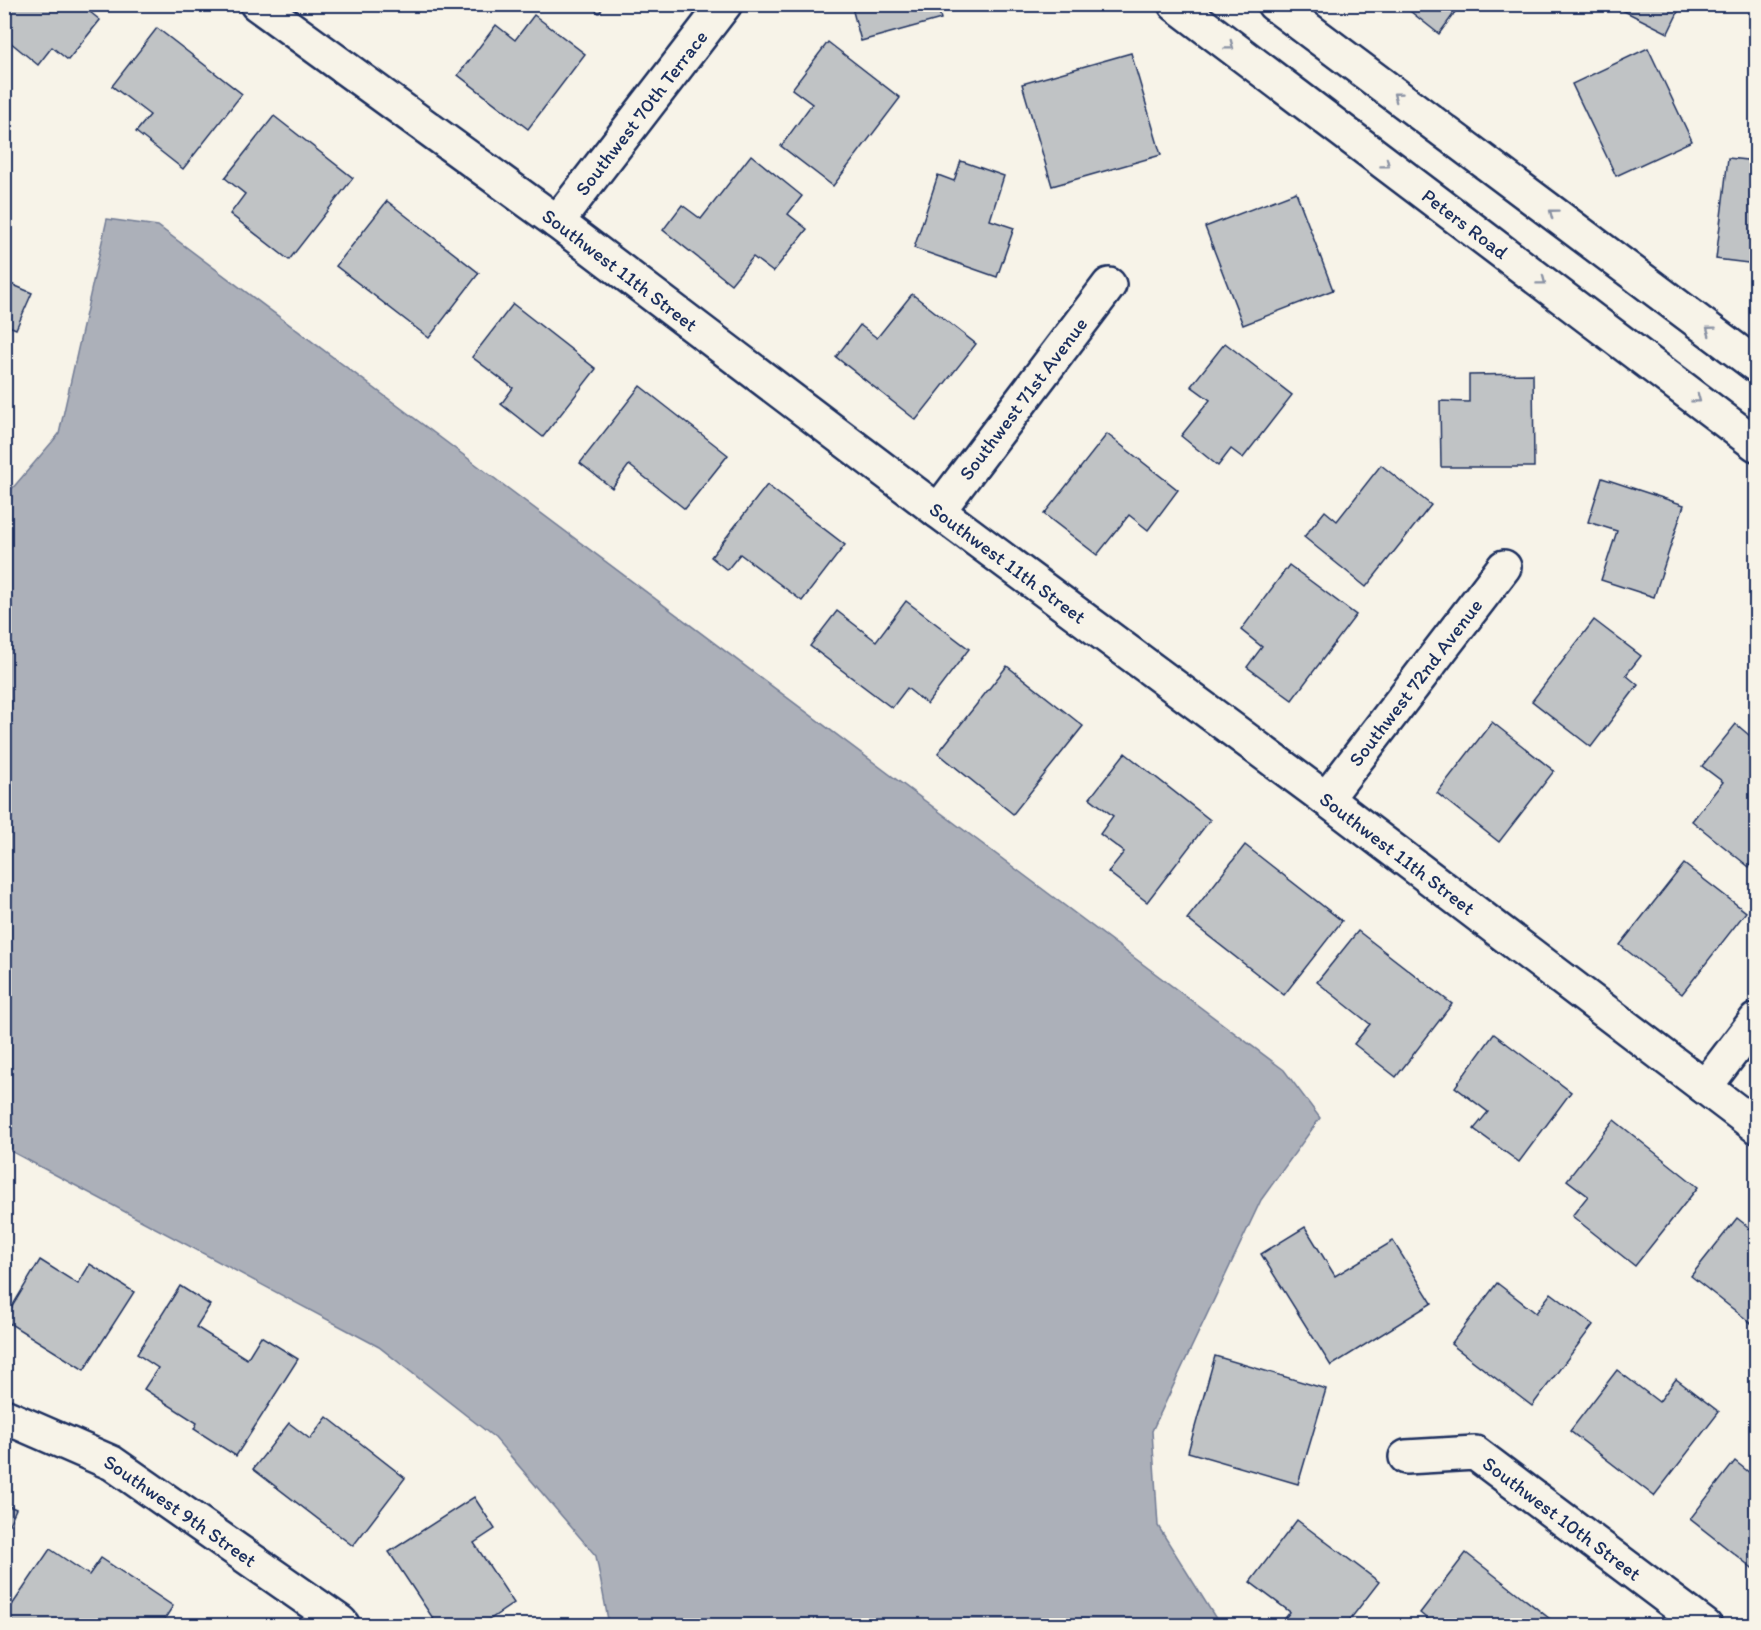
<svg xmlns="http://www.w3.org/2000/svg" width="1761" height="1630" font-family="Itim,sans-serif">
	<style>
		.water { fill: #acb0b9; stroke: #727c95; stroke-width: 1.5 }
		.building { fill: #c0c3c5; stroke: #1b2f5e; stroke-width: 1.5 }
		.lines { fill: none; stroke-linecap: round; stroke-linejoin: round }
		.minor-casing { stroke: #1b2f5e; stroke-width: 38 }
		.major-casing { stroke: #1b2f5e; stroke-width: 38 }
		.minor { stroke: #f7f3e8; stroke-width: 33 }
		.major { stroke: #f7f3e8; stroke-width: 33 }
		.oneway { stroke: #8991a3 }
		.labels { text-anchor: middle; dominant-baseline: central; stroke-width: 4.5; stroke-linejoin: round; paint-order: stroke }
		.street-label { font-size: 20px; fill: #1b2f5e; stroke: #f7f3e8 }
	</style>
	<rect width="100%" height="100%" fill="#f7f3e8"/>
	<filter id="ink" filterUnits="userSpaceOnUse"><feTurbulence type="fractalNoise" baseFrequency=".0167" numOctaves="2"/><feDisplacementMap in="SourceGraphic" scale="12" xChannelSelector="R" yChannelSelector="G"/><feConvolveMatrix kernelMatrix="1 2 1 2 8 2 1 2 1" color-interpolation-filters="sRGB"/></filter>
	<g filter="url(#ink)">
		<path class="water" d="M107,219L158,226L1284,1070L1320,1118L1261,1200L1152,1431L1158,1526L1220,1625H609L596,1556L495,1438L379,1347L5,1148V497L59,434Z"/>
		<g class="building">
			<path d="M4,4H80L100,20L68,60L52,47L38,65L4,37Z"/>
			<path d="M588,4H606L599,13Z"/>
			<path d="M851,4H937L941,19L861,41Z"/>
			<path d="M1401,4H1461L1439,34Z"/>
			<path d="M1610,4H1682L1668,33Z"/>
			<path d="M534,15L585,54L528,129L458,75L496,25L515,40Z"/>
			<path d="M157,28L242,94L183,169L136,132L150,115L112,86Z"/>
			<path d="M828,42L900,98L833,186L781,146L812,104L792,89Z"/>
			<path d="M1648,48L1692,141L1616,176L1572,84Z"/>
			<path d="M1131,53L1161,155L1052,186L1022,84Z"/>
			<path d="M274,116L353,178L289,260L230,214L245,194L225,178Z"/>
			<path d="M751,155L802,196L788,214L807,229L773,272L753,257L731,284L663,230L682,205L701,219Z"/>
			<path d="M1728,158L1756,161V264L1716,259Z"/>
			<path d="M961,161L1004,176L990,220L1014,228L997,277L914,248L938,175L954,181Z"/>
			<path d="M1296,192L1333,290L1243,325L1205,227Z"/>
			<path d="M387,201L479,273L429,338L336,266Z"/>
			<path d="M4,281L32,293L16,329L4,324Z"/>
			<path d="M912,294L976,344L916,420L836,357L860,325L877,338Z"/>
			<path d="M513,304L596,369L543,437L501,404L513,388L472,357Z"/>
			<path d="M1225,343L1292,395L1243,458L1231,449L1218,466L1181,436L1210,400L1191,386Z"/>
			<path d="M1533,374L1534,467H1441L1440,401L1469,402V375Z"/>
			<path d="M640,386L728,455L685,509L629,465L612,488L580,463Z"/>
			<path d="M1107,434L1178,490L1148,530L1129,515L1097,555L1044,514Z"/>
			<path d="M1381,465L1431,505L1366,587L1304,537L1325,511L1337,521Z"/>
			<path d="M1602,478L1684,505L1654,597L1601,580L1617,531L1588,522Z"/>
			<path d="M767,485L845,545L802,601L740,554L727,570L711,557Z"/>
			<path d="M1289,565L1356,615L1292,700L1247,667L1262,647L1241,630Z"/>
			<path d="M906,601L969,649L927,704L907,688L892,708L810,646L837,611L876,641Z"/>
			<path d="M1594,620L1641,656L1626,675L1638,685L1591,747L1532,701Z"/>
			<path d="M1007,666L1083,726L1013,814L938,753Z"/>
			<path d="M1492,722L1554,771L1499,842L1437,793Z"/>
			<path d="M1736,724L1756,741V857L1749,867L1692,821L1723,782L1702,766Z"/>
			<path d="M1125,753L1210,820L1147,902L1108,872L1124,852L1100,834L1113,816L1090,798Z"/>
			<path d="M1245,845L1342,921L1284,995L1187,919Z"/>
			<path d="M1684,864L1746,912L1682,994L1620,945Z"/>
			<path d="M1358,931L1452,1004L1396,1077L1354,1044L1370,1024L1317,982Z"/>
			<path d="M1494,1034L1571,1092L1519,1162L1474,1129L1488,1112L1455,1087Z"/>
			<path d="M1614,1120L1698,1187L1635,1266L1572,1216L1588,1196L1567,1180Z"/>
			<path d="M1737,1218L1756,1233V1327L1691,1276Z"/>
			<path d="M1305,1227L1335,1276L1393,1241L1432,1303L1331,1366L1261,1254Z"/>
			<path d="M40,1260L78,1284L90,1264L134,1292L84,1370L4,1320Z"/>
			<path d="M1497,1283L1536,1313L1551,1293L1593,1325L1532,1406L1451,1344Z"/>
			<path d="M180,1286L210,1305L196,1327L247,1359L261,1336L298,1359L236,1456L194,1429L197,1423L144,1389L158,1368L137,1354Z"/>
			<path d="M1215,1356L1326,1389L1298,1484L1188,1452Z"/>
			<path d="M1617,1370L1659,1402L1676,1379L1719,1412L1654,1496L1570,1431Z"/>
			<path d="M327,1417L405,1478L353,1546L253,1469L289,1423L310,1439Z"/>
			<path d="M1735,1461L1756,1478V1571L1690,1519Z"/>
			<path d="M474,1497L495,1529L474,1543L514,1603L480,1626H438L389,1552Z"/>
			<path d="M4,1504L16,1509L4,1535Z"/>
			<path d="M1297,1520L1379,1582L1345,1626H1279L1290,1612L1250,1582Z"/>
			<path d="M50,1549L89,1575L101,1558L173,1606L160,1626H4V1617Z"/>
			<path d="M1466,1553L1559,1626H1436L1420,1613Z"/>
		</g>
		<g class="lines">
			<defs>
				<g id="minor">
					<path id="s1" d="M257,4L557,222L938,511L1326,799L1756,1126"/>
					<path id="s2" d="M557,222L725,4"/>
					<path id="s3" d="M938,511L1109,285"/>
					<path id="s4" d="M1326,799L1504,567"/>
					<path d="M1705,1087L1756,1020"/>
					<path id="s5" d="M4,1416L112,1463L340,1622L343,1626"/>
					<path id="s6" d="M1406,1457L1475,1453L1705,1626"/>
				</g>
				<g id="major">
					<path id="s7" d="M1175,4L1756,444"/>
					<path d="M1274,4L1756,365"/>
				</g>
			</defs>
			<use href="#minor" class="minor-casing"/>
			<use href="#major" class="major-casing"/>
			<use href="#minor" class="minor"/>
			<use href="#major" class="major"/>
		</g>
		<defs><path id="oneway-chevron" d="M-2-3.5L2.5 0L-2 3.5" fill="none" stroke-width="1.6" stroke-linecap="round" stroke-linejoin="round" transform="scale(1.5)"/></defs>
		<g class="oneway">
			<use href="#oneway-chevron" transform="translate(1230 46) rotate(37)"/>
			<use href="#oneway-chevron" transform="translate(1397 96) rotate(-143)"/>
			<use href="#oneway-chevron" transform="translate(1386 164) rotate(37)"/>
			<use href="#oneway-chevron" transform="translate(1553 213) rotate(-143)"/>
			<use href="#oneway-chevron" transform="translate(1542 281) rotate(37)"/>
			<use href="#oneway-chevron" transform="translate(1710 330) rotate(-143)"/>
			<use href="#oneway-chevron" transform="translate(1697 399) rotate(37)"/>
		</g>
	</g>
	<g class="labels">
		<g class="street-label">
			<text stroke="none"><textPath href="#s2" startOffset="138">Southwest 70th Terrace</textPath></text>
			<text stroke="none"><textPath href="#s7" startOffset="364">Peters Road</textPath></text>
			<text stroke="none"><textPath href="#s1" startOffset="450">Southwest 11th Street</textPath></text>
			<text stroke="none"><textPath href="#s3" startOffset="141">Southwest 71st Avenue</textPath></text>
			<text stroke="none"><textPath href="#s1" startOffset="936">Southwest 11th Street</textPath></text>
			<text stroke="none"><textPath href="#s4" startOffset="147">Southwest 72nd Avenue</textPath></text>
			<text stroke="none"><textPath href="#s1" startOffset="1422">Southwest 11th Street</textPath></text>
			<text stroke="none"><textPath href="#s5" startOffset="201">Southwest 9th Street</textPath></text>
			<text stroke="none"><textPath href="#s6" startOffset="178">Southwest 10th Street</textPath></text>
		</g>
	</g>
	<rect width="1761" height="1630" fill="none" stroke="#f7f3e8" stroke-width="24"/>
	<rect x="12" y="12" width="1737" height="1606" fill="none" stroke="#1b2f5e" stroke-width="2" filter="url(#ink)"/>
</svg>
